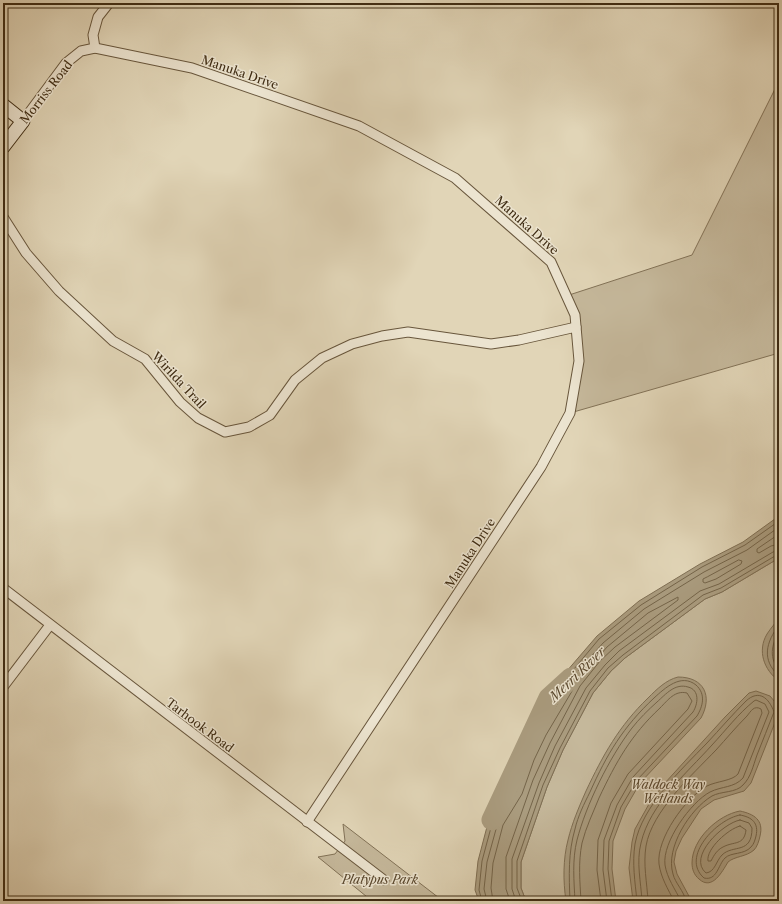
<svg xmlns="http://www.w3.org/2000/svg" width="782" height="904" font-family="'Libre Caslon Text',serif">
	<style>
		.green { fill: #c5b89b; stroke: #827257 }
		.water { fill: #aa9c7f; stroke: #7f6f54 }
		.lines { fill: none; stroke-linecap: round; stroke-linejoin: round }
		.shore { stroke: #746449; stroke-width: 1 }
		.river { stroke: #aa9c7f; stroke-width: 21 }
		.street-casing { stroke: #68563c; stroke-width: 11 }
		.secondary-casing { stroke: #3f2c13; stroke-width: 15 }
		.street { stroke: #ece4d0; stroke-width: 9 }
		.secondary { stroke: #ece4d0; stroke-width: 13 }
		.labels { text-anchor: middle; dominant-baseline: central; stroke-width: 3; stroke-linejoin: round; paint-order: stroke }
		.street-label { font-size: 12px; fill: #3f2c13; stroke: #ece4d0 }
		.park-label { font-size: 12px; font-style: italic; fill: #5a482e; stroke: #ece4d0 }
		.water-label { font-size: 13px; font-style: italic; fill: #5a482e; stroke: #ece4d0 }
	</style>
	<rect width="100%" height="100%" fill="#e1d5b7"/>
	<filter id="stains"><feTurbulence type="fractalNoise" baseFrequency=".005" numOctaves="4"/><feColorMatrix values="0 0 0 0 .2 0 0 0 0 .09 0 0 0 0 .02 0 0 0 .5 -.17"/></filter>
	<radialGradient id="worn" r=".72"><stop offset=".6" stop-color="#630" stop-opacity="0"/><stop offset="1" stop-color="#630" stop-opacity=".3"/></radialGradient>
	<g class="green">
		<path d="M779,81V353L570,413L579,361L575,316L566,296L692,255Z"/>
		<path d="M779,558V901H526L521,888V862L547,787L563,750L593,693L611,671L625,658L705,599L722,592Z"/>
		<path d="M343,824L443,901H372L318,857L335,854L345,841Z"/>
	</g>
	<g class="water">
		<path d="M779,516V558L722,592L705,599L625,658L611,671L593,693L563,750L547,787L521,862V888L526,901H479L475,890L478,861L489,819L509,787L520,754L533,728L566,672L597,636L639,601L700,564L743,542Z"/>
		<path d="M779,619V681C764,670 757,651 767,634C771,628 775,623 779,619Z"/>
		<path d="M678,677C704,677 713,696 701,718L640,783L625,809L613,841L612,869L616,901H566C563,881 563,859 568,840C572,823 579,807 586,791C603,755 619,726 648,698C657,689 666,680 678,677Z"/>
		<path d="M756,691L770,696L775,702L778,712L774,725L751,783L744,791L714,800L701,809L682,838L676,851L674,862L677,874L690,898V901H633L629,868L632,842L635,829L649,804L664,784L725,717L749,693Z"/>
		<path d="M740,811C754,814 764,820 760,836C759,841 757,847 754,850C746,857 735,856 728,862C722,872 712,891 699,879C694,875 692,869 692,863C692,839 718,815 740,811Z"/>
	</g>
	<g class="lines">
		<g class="shore">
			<path d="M779,534L757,549V552L759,553L771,546L779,544"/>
			<path d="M739,560L742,561L741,564L716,579L705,583L703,582V579L707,577Z"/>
			<path d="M779,625C766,642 761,660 779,676"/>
			<path d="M779,633C771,644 769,659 779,670"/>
			<path d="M740,815C752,817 759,823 756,836C755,840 754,844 751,847C744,855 731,852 725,858C718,865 717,881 704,878C680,857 717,819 740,815Z"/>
			<path d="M740,820L749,823L752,828C752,855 733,844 722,855C716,861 715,872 706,873C687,857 723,823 740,820Z"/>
			<path d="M740,826L746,830C744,846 734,841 723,847C717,850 714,855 711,861H708C706,849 728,829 740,826Z"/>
			<path d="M482,901L479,890L482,861L493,820L512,789L523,756L536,730L569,675L599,639L641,605L702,567L745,545L779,521"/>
			<path d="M487,901L484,889L487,862L498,822L516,791L528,758L541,732L573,677L603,643L644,609L704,572L747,550L779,527"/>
			<path d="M493,901L491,888L493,863L503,825L522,794L534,760L546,735L578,681L607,647L648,613L678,597V600L615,647L600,661L580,686L550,743L533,780L506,857V889L510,901"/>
			<path d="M516,901L512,889V859L539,783L555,746L586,688L605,665L619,651L700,591L719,584L773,552L779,550"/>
			<path d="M522,901L517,888V861L543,785L560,748L590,691L608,668L623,655L703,595L721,588L775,556L779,555"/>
			<path d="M570,901C569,876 568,853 575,829C578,816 584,804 590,792C607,754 623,727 654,698C665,688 681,673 696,685C706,694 703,706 697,716L637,780L621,807L609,841L608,869L612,901"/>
			<path d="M575,901C574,881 572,860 577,840C586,805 609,758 632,728C639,719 648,710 657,702C666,694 675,683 688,687C700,690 698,704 693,712L633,777L617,805L604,840L603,870L607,901"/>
			<path d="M581,901C580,882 578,863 582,843C586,827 593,813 599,798C616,762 631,735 660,708C668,700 675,690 687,693L692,701L688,709L628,774L611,803L598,840L597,870L601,901"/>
			<path d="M637,901C635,882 632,863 635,844C642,806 681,770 707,743C720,729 732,715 746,701C759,689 769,698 774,712C768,726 763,741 757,755C753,766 751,777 743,785C736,793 721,791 712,796C690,809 665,848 673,874C675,883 684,891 686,901"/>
			<path d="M642,901C641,882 636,862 641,843C650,804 686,774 712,745C726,730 738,714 754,701L756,700L765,704L769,712L743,778C734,788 722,786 710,792C691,802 662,842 665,865C667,878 675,889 681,901"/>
			<path d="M648,901C647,882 643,865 646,846C652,811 692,775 716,750C726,739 736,727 747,716C751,711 754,705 761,709L762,713L738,774C732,781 717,781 707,786C686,797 656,839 659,864C661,878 668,889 674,901"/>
		</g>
		<path class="river" d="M492,820L549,698L571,678"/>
		<defs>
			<g id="street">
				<path d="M95,48L93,35L98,17L109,3"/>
				<path d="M23,121L66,63L81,51L95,48L192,68L359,126L455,178L551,262L575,315L579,361L570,413L541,467L307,822"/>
				<path d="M3,217L26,253L59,291L113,341L145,359L180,402L198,418L225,432L249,427L270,415L295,380L322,358L352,344L382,336L408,332L491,344L519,340L576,327"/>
				<path d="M3,588L384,880"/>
				<path d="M3,687L50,625"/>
			</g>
			<path id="secondary" d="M3,105L23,121L3,147"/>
		</defs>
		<use href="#street" class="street-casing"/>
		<use href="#secondary" class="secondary-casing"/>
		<use href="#street" class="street"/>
		<use href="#secondary" class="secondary"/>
	</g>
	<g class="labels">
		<g class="street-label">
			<text transform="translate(240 72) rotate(19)">Manuka Drive</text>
			<text transform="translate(46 92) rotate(-52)">Morriss Road</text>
			<text transform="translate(527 225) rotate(42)">Manuka Drive</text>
			<text transform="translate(179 380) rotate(47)">Wirilda Trail</text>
			<text transform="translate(470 553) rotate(-57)">Manuka Drive</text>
			<text transform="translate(200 725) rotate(37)">Tarhook Road</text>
		</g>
		<g class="park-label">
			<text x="668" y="784">Waldock Way<tspan x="668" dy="14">Wetlands</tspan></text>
			<text x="380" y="879">Platypus Park</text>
		</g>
		<g class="water-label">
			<text transform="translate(577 674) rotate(-44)">Merri River</text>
		</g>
	</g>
	<rect width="782" height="904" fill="none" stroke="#e1d5b7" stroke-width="16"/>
	<rect x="4" y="4" width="774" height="896" fill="none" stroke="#3f2c13" stroke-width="2"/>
	<rect x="8" y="8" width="766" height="888" fill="none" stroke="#3f2c13"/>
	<rect width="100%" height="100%" filter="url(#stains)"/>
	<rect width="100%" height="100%" fill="url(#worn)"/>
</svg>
